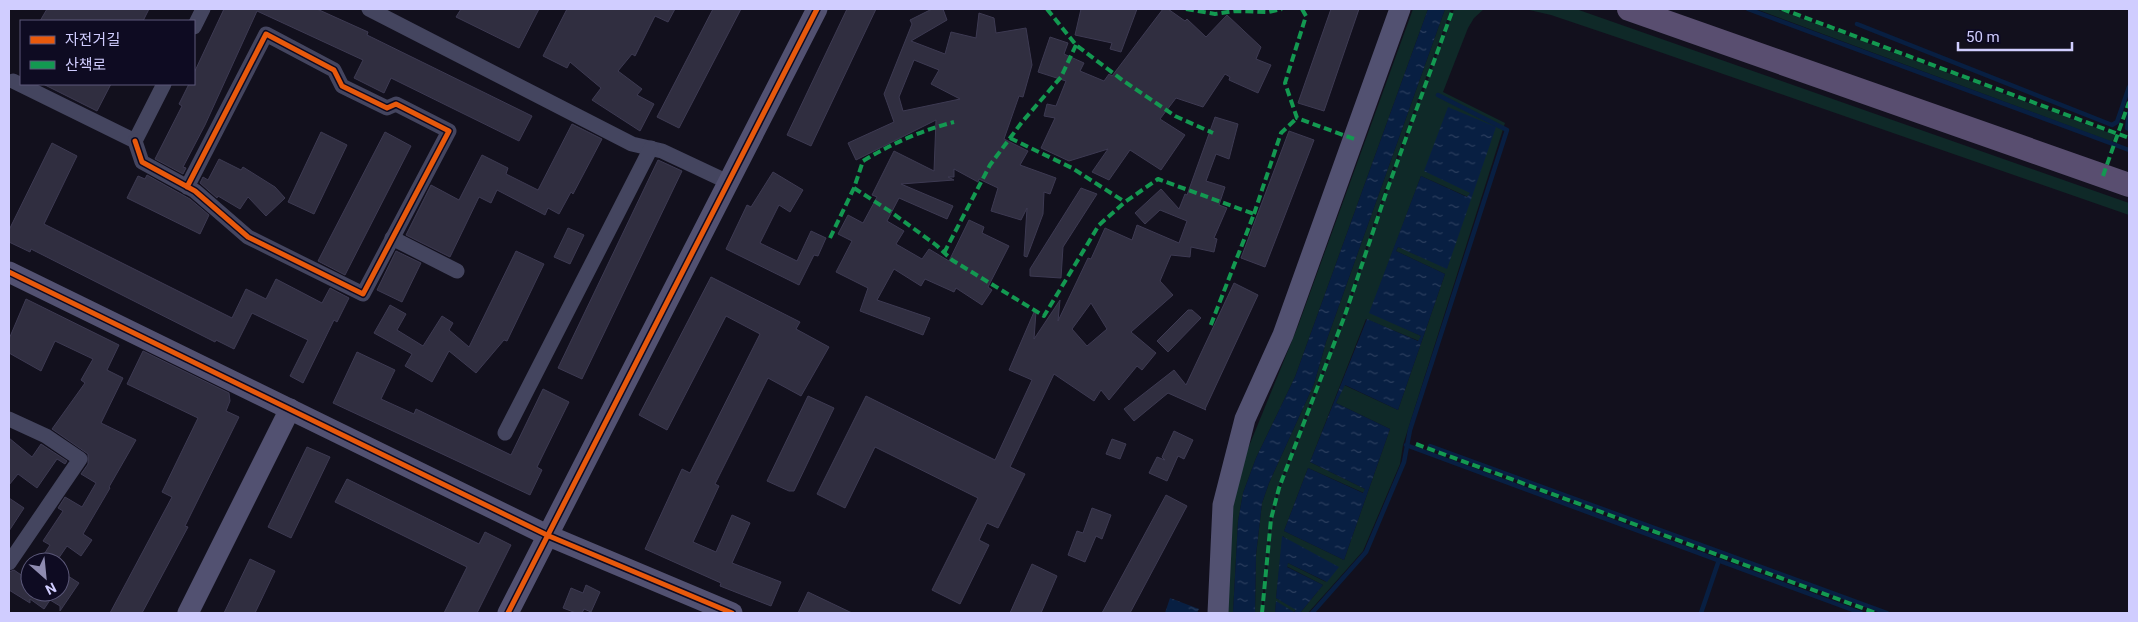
<svg xmlns="http://www.w3.org/2000/svg" width="2138" height="622" font-family="Roboto,'Noto Sans KR',sans-serif">
	<style>
		.green { fill: #0f2928; fill-rule: evenodd }
		.water { fill: url(#water-ripples) }
		.lines { fill: none; stroke-linecap: round; stroke-linejoin: round }
		.stream { stroke: #081f42; stroke-width: 4.5 }
		.building { fill: #302e40; stroke: #3d3a52; fill-rule: evenodd }
		.street { stroke: #44455f; stroke-width: 15 }
		.secondary { stroke: #525171; stroke-width: 21 }
		.primary { stroke: #594e70; stroke-width: 24 }
		.quiet { stroke: #139951; stroke-width: 4; stroke-dasharray: 8 4; stroke-linecap: butt }
		.cycleway-casing { stroke: #0e0b22; stroke-width: 8 }
		.cycleway { stroke: #e8590c; stroke-width: 5 }
	</style>
	<defs>
		<pattern id="water-ripples" width="26" height="14" patternUnits="userSpaceOnUse" patternTransform="scale(1.25)"><rect width="26" height="14" fill="#081f42"/><path d="M2 4q2-2 4 0t4 0M15 11q2-2 4 0t4 0" fill="none" stroke="#2b3e5e"/></pattern>
	</defs>
	<rect width="100%" height="100%" fill="#12101d"/>
	<g class="green">
		<path d="M1413,9H1428L1295,377L1256,458L1243,493L1238,521L1233,613H1223L1228,517L1247,451L1298,326Z"/>
		<path d="M1445,9H1451L1384,192L1344,314L1278,488L1270,519L1261,613H1255L1256,555L1262,503L1269,483L1314,384L1326,342Z"/>
		<path d="M1454,9H1484L1474,18L1468,28L1443,92L1505,123L1403,445L1400,464L1363,551L1308,613H1300L1323,585L1286,566L1288,563L1326,582L1283,536L1276,598L1296,609L1294,612L1276,602L1275,613H1263L1272,519L1280,488L1346,315L1386,193ZM1421,176L1468,197L1470,192L1447,268L1398,247L1396,251L1445,274L1398,410L1344,385L1336,403L1390,429L1344,560L1284,531L1308,468L1364,493L1365,489L1310,462L1366,319L1419,341L1421,336L1370,312Z"/>
		<path d="M1525,9H1576L2129,203V215L1631,42L1551,15Z"/>
		<path d="M1756,9H1776L2115,135L2112,142Z"/>
	</g>
	<g class="water">
		<path d="M1428,9H1445L1326,342L1314,384L1269,483L1262,503L1256,555L1255,613H1233L1238,521L1243,493L1256,458L1295,377Z"/>
		<path d="M1448,107L1496,127L1447,269L1398,247L1396,251L1445,274L1398,410L1345,385L1336,403L1390,429L1344,560L1284,531L1308,468L1363,493L1365,489L1310,462L1367,319L1418,341L1421,336L1369,313L1421,176L1467,197L1470,193L1424,171Z"/>
		<path d="M1282,536L1339,567L1327,582L1288,563L1287,567L1323,585L1300,613H1275L1276,601L1294,612L1296,610L1276,598Z"/>
		<path d="M1170,598L1199,609L1197,613H1165Z"/>
	</g>
	<g class="lines">
		<g class="stream">
			<path d="M1748,9L2129,150"/>
			<path d="M1857,24L2112,125L2117,122L2129,87"/>
			<path d="M2129,113L2127,128L2129,129"/>
			<path d="M1406,445L1861,613"/>
			<path d="M1430,446L1887,613"/>
			<path d="M1312,613L1366,552L1404,462L1410,430L1507,130L1438,95"/>
			<path d="M1701,613L1719,560"/>
		</g>
	</g>
	<g class="building">
		<path d="M47,9H149L143,21H40Z"/>
		<path d="M224,9H317L368,32L367,35L532,116L519,141L391,78L384,93L354,78L363,60L257,11L205,125L183,167L186,168L183,174L155,159L182,106L179,104L189,84H194V73Z"/>
		<path d="M461,9H539L519,48L456,17Z"/>
		<path d="M567,9H675L668,22L655,16L635,56L632,54L618,71L642,89L637,95L654,104L640,131L592,100L601,88L570,62L567,68L543,56Z"/>
		<path d="M713,9H741L679,128L657,117Z"/>
		<path d="M847,9H876L811,146L787,135Z"/>
		<path d="M932,9H943L947,20L911,41L945,54L951,32L976,38L979,13L994,18L996,33L1026,28L1032,65L1023,97L1019,96L1004,139L1028,151L1020,165L1056,178L1050,194L1044,192L1043,214L1027,257L1024,256L1027,208L1021,220L991,211L998,188L979,179L978,182L954,169V177H948L954,180L901,184L953,206L947,219L899,198L887,221L904,231L896,244L922,259L929,249L949,261L969,220L984,227L982,233L1009,246L988,287L992,290L982,305L956,288L954,292L925,279L921,286L894,269L877,300L930,318L923,335L860,311L868,288L836,272L852,241L838,234L848,215L863,223L877,197L872,195L894,151L934,171L936,120L856,160L848,143L894,122L884,94L912,24L910,20ZM914,60L939,70L931,84L960,99L903,111L899,97Z"/>
		<path d="M1081,9H1137L1121,52L1110,49L1112,43L1075,35Z"/>
		<path d="M1163,9H1168L1185,21L1187,19L1206,37L1227,15L1261,47L1256,59L1271,65L1258,93L1229,80L1230,77L1225,74L1203,107L1176,98L1160,119L1185,135L1161,170L1130,150L1109,180L1092,172L1108,149L1069,161L1041,148L1055,118L1044,116L1047,104L1056,106L1066,81L1038,72L1050,37L1068,43L1064,54L1084,63L1080,71L1104,81L1109,74L1112,76Z"/>
		<path d="M1331,9H1359L1324,111L1298,103Z"/>
		<path d="M43,84H111L97,111Z"/>
		<path d="M1215,117L1238,124L1229,159L1216,154L1206,181L1225,187L1219,205L1227,208L1214,238L1217,239L1214,252L1191,247L1190,257L1171,255L1160,281L1173,295L1131,332L1156,353L1142,370L1137,366L1109,400L1101,390L1094,401L1054,374L1010,467L1025,474L998,528L987,523L979,540L989,545L960,604L932,590L978,498L875,447L845,508L817,494L866,396L995,460L1032,380L1009,370L1034,312H1036L1034,339L1060,300L1058,321L1088,258L1091,259L1105,228L1132,240L1137,225L1179,243L1187,221L1160,210L1145,224L1135,213L1161,189L1179,209L1185,194L1187,195ZM1091,303L1107,329L1087,346L1072,329Z"/>
		<path d="M572,124L602,139L573,194L571,192L559,214L548,208L545,215L497,190L491,203L479,197L450,257L406,235L431,185L459,200L482,155L508,168L506,174L538,190Z"/>
		<path d="M1289,131L1314,140L1265,267L1241,258Z"/>
		<path d="M321,132L347,145L314,214L288,202Z"/>
		<path d="M385,132L411,146L345,275L318,261Z"/>
		<path d="M52,143L77,156L44,224L232,318L246,289L266,299L276,279L322,303L330,288L349,298L337,322L334,320L303,383L290,376L308,340L252,313L234,349L216,340L215,342L31,249L30,252L9,242V230Z"/>
		<path d="M219,159L241,170L243,167L275,187L285,198L266,216L248,197L240,209L218,196L217,198L200,183L203,177L208,180Z"/>
		<path d="M658,160L682,171L582,379L558,368Z"/>
		<path d="M773,172L803,190L790,212L779,205L760,243L797,261L811,231L826,238L818,256L814,255L799,285L726,249L747,205L751,207Z"/>
		<path d="M147,175L190,199L209,215L200,234L127,198L138,176L145,179Z"/>
		<path d="M1081,188L1097,194L1063,247L1061,278L1030,276V269Z"/>
		<path d="M568,228L584,235L570,264L554,257Z"/>
		<path d="M396,251L421,263L402,302L377,290Z"/>
		<path d="M516,251L544,264L507,341L504,340L476,373L449,351L432,382L405,366L412,354L374,333L390,305L406,314L397,330L423,346L442,316L453,323L449,330L469,347Z"/>
		<path d="M711,277L800,322L796,329L829,347L801,396L768,378L715,484L719,486L693,542L716,552L732,515L750,523L732,563L781,582L771,606L720,586L721,583L645,549L682,469L690,473L760,334L726,316L667,430L639,415Z"/>
		<path d="M1234,283L1258,295L1205,409L1206,410L1168,393L1134,421L1124,409L1174,370L1186,385Z"/>
		<path d="M26,299L119,345L107,370L123,378L101,423L136,440L109,487L110,488L83,534L92,540L81,556L67,546L56,562H39L50,545L43,541L63,511L58,508L65,497L82,507L96,483L81,474L88,464V454L52,429L85,383L81,380L93,359L55,341L41,371L9,353V339Z"/>
		<path d="M1188,310H1192L1201,318L1168,352L1157,341Z"/>
		<path d="M143,351L229,393L230,401L226,411L239,417L185,526L188,527L142,613H110L172,497L162,492L198,418L127,384Z"/>
		<path d="M357,352L395,370L381,399L414,414L416,409L511,455L543,389L569,402L537,467L542,470L530,495L333,403Z"/>
		<path d="M808,396L834,408L794,491H789L767,481Z"/>
		<path d="M1174,431L1193,440L1184,459L1178,456L1167,481L1149,473L1157,457L1165,460L1162,457Z"/>
		<path d="M9,438L32,457L41,444L67,461L65,464L57,459L37,488L18,474L9,485Z"/>
		<path d="M1112,439L1126,444L1120,459L1106,454Z"/>
		<path d="M307,447L330,457L291,538L268,527Z"/>
		<path d="M347,479L479,544L485,532L511,545L477,613H444L467,567L335,502Z"/>
		<path d="M1166,495L1187,506L1130,613H1102Z"/>
		<path d="M9,498L24,508L9,531Z"/>
		<path d="M1092,508L1111,515L1102,539L1096,536L1085,562L1068,555L1077,531L1083,533Z"/>
		<path d="M250,559L275,571L255,613H224Z"/>
		<path d="M1032,564L1057,576L1041,613H1010Z"/>
		<path d="M14,570L27,579L25,582L30,585V592H60V571L79,583L60,611V606L50,600L44,609L30,599V603L9,590V572Z"/>
		<path d="M586,585L600,592L591,612L584,609L582,613H576L563,608L571,588L583,593Z"/>
		<path d="M808,592L852,613H798Z"/>
	</g>
	<g class="lines">
		<g class="street">
			<path d="M369,9L632,144L662,151L728,182"/>
			<path d="M194,27L203,9"/>
			<path d="M13,81L135,141L164,84"/>
			<path d="M135,141L142,162L195,191L248,237L363,294L449,131L396,104L387,108L342,86L334,70L266,34L187,187"/>
			<path d="M392,238L457,271"/>
			<path d="M9,419L46,436L80,459L9,563"/>
			<path d="M505,433L651,148"/>
		</g>
		<g class="secondary">
			<path d="M9,272L549,536L732,613"/>
			<path d="M188,613L290,409"/>
			<path d="M508,613L817,9"/>
			<path d="M1218,613L1223,505L1245,419L1283,335L1400,9"/>
		</g>
		<path class="primary" d="M1629,9L2129,185"/>
		<g class="quiet">
			<path d="M1047,9L1076,45L1125,82L1175,116L1213,133"/>
			<path d="M1186,9L1215,14L1235,11L1269,12L1282,9"/>
			<path d="M1302,9L1306,16L1285,83L1297,118L1354,139"/>
			<path d="M1782,9L2129,138"/>
			<path d="M1010,138L1072,168L1125,202"/>
			<path d="M2103,176L2129,102"/>
			<path d="M854,188L891,212L936,245L952,260L1044,316L1099,225L1125,202L1158,179L1254,214L1210,327"/>
			<path d="M1254,214L1281,133L1297,118"/>
			<path d="M830,238L854,188L863,161C893,143 920,131 954,122"/>
			<path d="M944,253L990,165L1022,122L1061,77L1076,45"/>
			<path d="M1416,444L1876,613"/>
			<path d="M1262,613L1271,519L1279,488L1345,315L1386,193L1453,9"/>
		</g>
		<defs>
			<g id="cycleway">
				<path d="M135,141L142,162L195,191L248,237L363,294L449,131L396,104L387,108L342,86L334,70L266,34L187,187"/>
				<path d="M9,272L549,536L732,613"/>
				<path d="M508,613L817,9"/>
			</g>
		</defs>
		<use href="#cycleway" class="cycleway-casing"/>
		<use href="#cycleway" class="cycleway"/>
	</g>
	<rect width="2138" height="622" fill="none" stroke="#d0cdff" stroke-width="20"/>
	<rect x="20" y="20" width="175" height="65" fill="#0e0b22" stroke="#5c597a"/>
	<rect x="30" y="36" width="25" height="8" fill="#e8590c" stroke="#5c597a"/>
	<text x="65" y="45" font-size="15" fill="#d0cdff">자전거길</text>
	<rect x="30" y="61" width="25" height="8" fill="#139951" stroke="#5c597a"/>
	<text x="65" y="70" font-size="15" fill="#d0cdff">산책로</text>
	<g transform="translate(45 577) rotate(153)"><circle r="24" fill="#0e0b22" stroke="#5c597a"/>
	<path d="M0-4L9 19L0 12L-9 19Z" fill="#8e8bb0"/>
	<text y="-8" font-size="14" font-weight="bold" text-anchor="middle" fill="#d0cdff">N</text>
	</g>
	<path d="M1958 42v8h114v-8" fill="none" stroke="#d0cdff" stroke-width="2.5"/>
	<text x="1966" y="42" font-size="15" fill="#d0cdff" stroke="#0e0b22" stroke-width="4" paint-order="stroke">50 m</text>
</svg>
